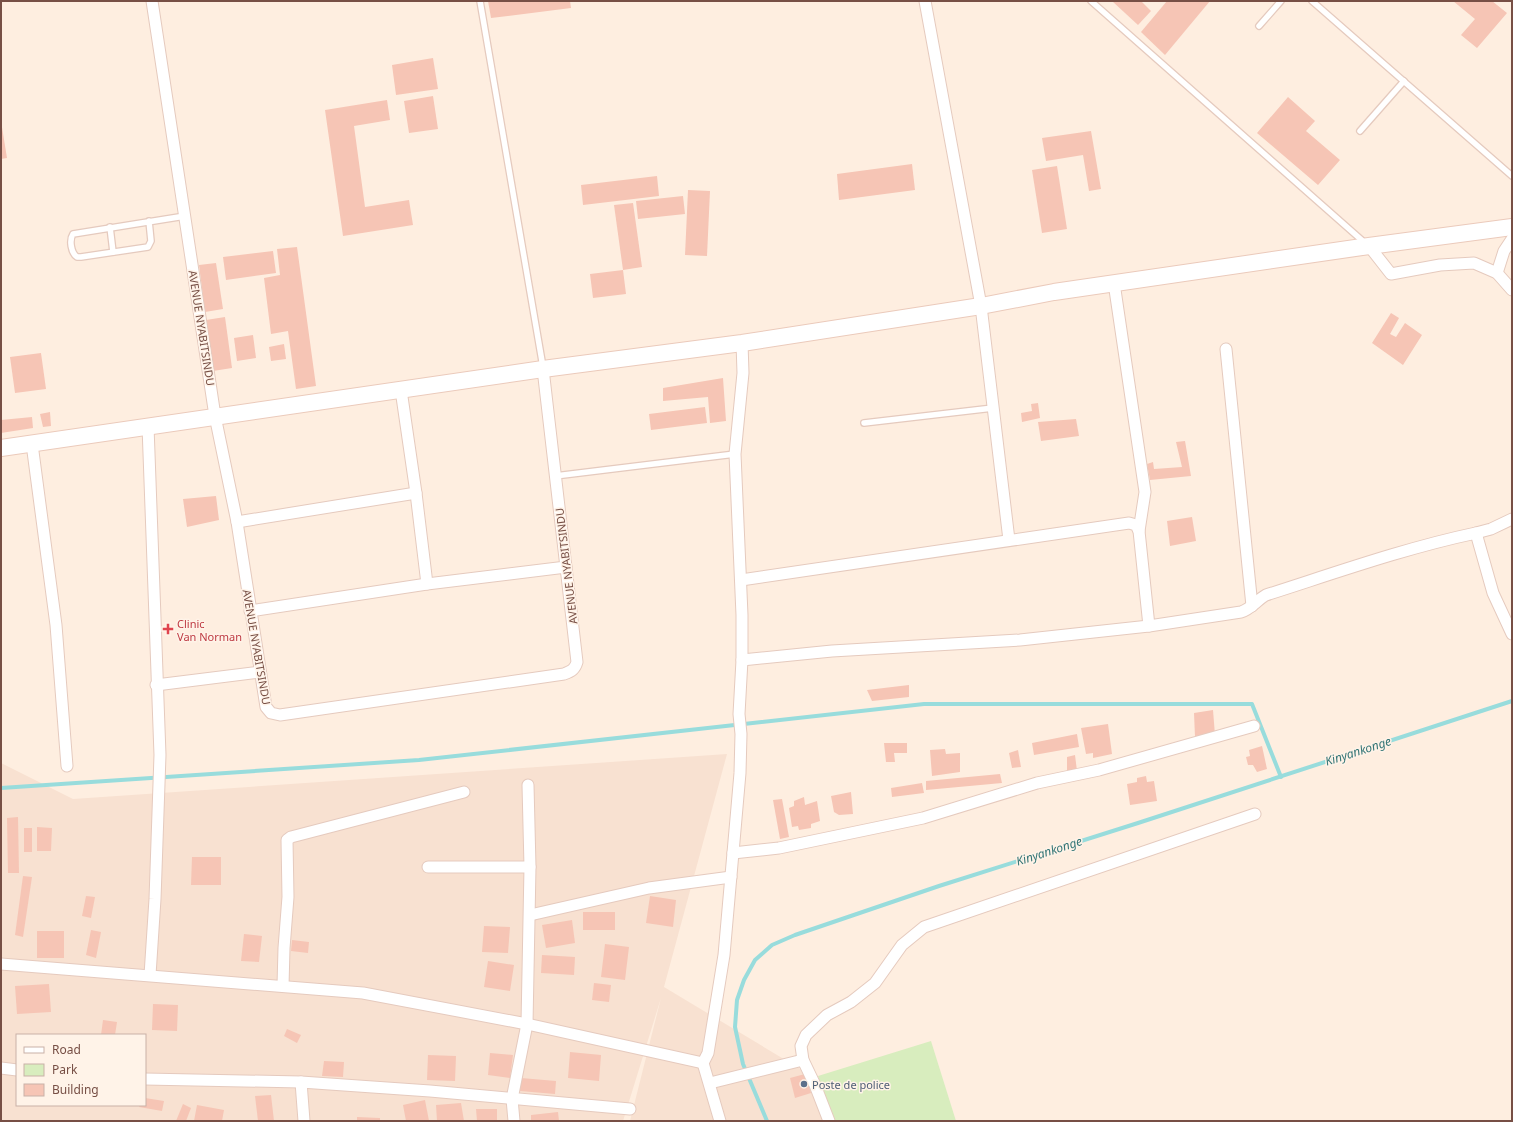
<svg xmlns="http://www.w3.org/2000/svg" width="1513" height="1122" font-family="'Noto Sans',sans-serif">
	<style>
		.residential { fill: #f8e1d1; fill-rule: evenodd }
		.green { fill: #d8edbe }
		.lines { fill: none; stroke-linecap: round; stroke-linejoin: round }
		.stream { stroke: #98dcdc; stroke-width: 4 }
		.building { fill: #f6c5b5 }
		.lane-casing { stroke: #e5cabe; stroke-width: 8 }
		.street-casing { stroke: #e5cabe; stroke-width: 13 }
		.secondary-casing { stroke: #ebcabb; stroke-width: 18 }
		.lane { stroke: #fff; stroke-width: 5.5 }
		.street { stroke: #fff; stroke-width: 11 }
		.secondary { stroke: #fff; stroke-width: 16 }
		.health-dot { fill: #e0444e; stroke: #fff3e8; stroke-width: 1.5 }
		.service-dot { fill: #5c6f8a; stroke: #fff3e8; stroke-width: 1.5 }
		.labels { text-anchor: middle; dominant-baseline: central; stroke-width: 3; stroke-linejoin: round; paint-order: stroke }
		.street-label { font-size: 11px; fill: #774f45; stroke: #fff3e8 }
		.health-label { font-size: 11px; fill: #be3a42; stroke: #fff3e8; text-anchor: start }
		.service-label { font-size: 11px; fill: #4e5e75; stroke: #fff3e8; text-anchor: start }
		.water-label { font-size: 12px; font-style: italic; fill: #357677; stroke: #fff3e8 }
	</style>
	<rect width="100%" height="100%" fill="#feeee0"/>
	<path class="residential" d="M727,754L664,987L887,1121H630L661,998L623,1121H1V763L73,799ZM17,1035H145V1105H17Z"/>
	<path class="green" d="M931,1041L956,1121H832L818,1076Z"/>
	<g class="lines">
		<g class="stream">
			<path d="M1,788L419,760L924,704H1252L1281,777"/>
			<path d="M767,1121L743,1064L735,1027L737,1000L744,980L755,960L772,945L795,935L939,886L1138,823L1512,701"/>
		</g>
	</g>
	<g class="building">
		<path d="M488,1H570L571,8L491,18Z"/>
		<path d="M1112,1H1141L1151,11L1138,25Z"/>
		<path d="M1167,1H1210L1165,55L1141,32Z"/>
		<path d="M1453,1H1492L1507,13L1477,48L1461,35L1475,19Z"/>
		<path d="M433,58L438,89L396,95L392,65Z"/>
		<path d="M433,96L438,129L409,133L404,101Z"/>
		<path d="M1288,97L1315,121L1306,131L1340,160L1318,185L1257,133Z"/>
		<path d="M387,100L390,120L354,126L365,207L409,200L413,225L343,236L325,110Z"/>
		<path d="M1,121L7,158L1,159Z"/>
		<path d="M1091,131L1101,189L1089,191L1083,155L1046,161L1042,138Z"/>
		<path d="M912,164L915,190L839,200L837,174Z"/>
		<path d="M1057,166L1067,229L1042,233L1032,170Z"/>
		<path d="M657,176L659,196L583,205L581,185Z"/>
		<path d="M688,190L710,191L707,256L685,255Z"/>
		<path d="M683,196L685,214L638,219L636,201Z"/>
		<path d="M633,203L642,267L623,270L614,205Z"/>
		<path d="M297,247L316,386L296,389L288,331L271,334L264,278L280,275L277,249Z"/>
		<path d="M273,251L276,273L226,280L223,257Z"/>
		<path d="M216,263L223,309L205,312L199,265Z"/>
		<path d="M623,270L626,294L593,298L590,274Z"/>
		<path d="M1391,313L1399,318L1390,334L1396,337L1405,323L1422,335L1403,365L1372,343Z"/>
		<path d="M225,317L232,368L213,371L206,320Z"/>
		<path d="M253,335L256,358L237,361L234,338Z"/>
		<path d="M284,344L286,359L271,361L269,347Z"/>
		<path d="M41,353L46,389L15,393L10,357Z"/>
		<path d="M723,378L726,421L710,423L708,397L663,401V388Z"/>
		<path d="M1038,403L1040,418L1022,422L1021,413L1032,411L1031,404Z"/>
		<path d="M705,407L707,423L651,430L649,414Z"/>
		<path d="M50,412L51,426L43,427L40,414Z"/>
		<path d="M32,417L33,428L1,433V420Z"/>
		<path d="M1076,419L1079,436L1041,441L1038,422Z"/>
		<path d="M1185,441L1191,476L1150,480L1147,464L1153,462L1154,469L1182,467L1176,442Z"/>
		<path d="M216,496L219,520L187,527L183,499Z"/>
		<path d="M1192,517L1196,541L1170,546L1167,521Z"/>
		<path d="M909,685V697L872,701L867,690Z"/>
		<path d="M1213,710L1215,735L1195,737L1194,713Z"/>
		<path d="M1108,724L1112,754L1093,758V753L1086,754L1081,728Z"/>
		<path d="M1077,734L1079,747L1034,755L1032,743Z"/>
		<path d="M884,743H907V753H894L895,762H886Z"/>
		<path d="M1262,746L1267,769L1257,772L1253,765H1248L1246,757L1250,756L1249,750Z"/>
		<path d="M945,749L946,754L960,753V772L932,776L930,750Z"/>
		<path d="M1018,750L1021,767L1012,768L1009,753Z"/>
		<path d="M1075,755L1077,771L1067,773V757Z"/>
		<path d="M1000,774L1002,783L926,790V781Z"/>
		<path d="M1146,776L1147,782L1154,781L1157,801L1130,805L1127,784L1137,782V778Z"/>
		<path d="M922,783L924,793L892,797L891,788Z"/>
		<path d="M851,792L853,814L839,815L834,812L831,796Z"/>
		<path d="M804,797L805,805L817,801L820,821L811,824V828L799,830L798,826L792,827L789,808L794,806V801Z"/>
		<path d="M782,799L789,837L780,839L773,800Z"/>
		<path d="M18,817L19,873H8L7,818Z"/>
		<path d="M37,827L52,828L51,851H37Z"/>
		<rect x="24" y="828" width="8" height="24"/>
		<path d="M192,857H221V885H191Z"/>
		<path d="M23,876L32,877L23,937L15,935Z"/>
		<path d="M86,896L95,897L91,918L82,916Z"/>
		<path d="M650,896L676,900L673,927L646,923Z"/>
		<rect x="583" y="912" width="32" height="18"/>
		<path d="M572,920L575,943L546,948L542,925Z"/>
		<path d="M484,926L510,927L508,953L482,952Z"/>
		<path d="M91,930L101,932L96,958L86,955Z"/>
		<rect x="37" y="931" width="27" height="27"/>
		<path d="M244,934L262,936L259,962L241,961Z"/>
		<path d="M292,940L309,942L308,953L291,951Z"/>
		<path d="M605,944L629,947L625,980L601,977Z"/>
		<path d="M542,955L575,957L574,975L541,973Z"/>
		<path d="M488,961L514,965L510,991L484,987Z"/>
		<path d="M594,983L611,985L609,1002L592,1000Z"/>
		<path d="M49,984L51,1012L17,1014L15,986Z"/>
		<path d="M153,1004L178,1005L177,1031L152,1030Z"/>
		<path d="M103,1020L117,1022L115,1035H101Z"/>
		<path d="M287,1029L301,1035L297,1043L284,1036Z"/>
		<path d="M570,1052L601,1055L599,1081L568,1078Z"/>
		<path d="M490,1053L513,1055L510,1078L488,1075Z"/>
		<path d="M428,1055L456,1056L455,1081L427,1080Z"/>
		<path d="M324,1061L344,1062L343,1077L322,1076Z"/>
		<path d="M805,1074L811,1093L795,1098L790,1078Z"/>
		<path d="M521,1078L556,1081L555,1094L520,1091Z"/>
		<path d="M271,1095L274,1121H258L255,1096Z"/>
		<path d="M145,1098L164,1101L162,1111L139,1107L140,1105H145Z"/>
		<path d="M425,1100L429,1121H406L403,1105Z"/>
		<path d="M461,1103L464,1121H437L436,1105Z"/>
		<path d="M183,1104L191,1108L186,1121H176Z"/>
		<path d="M197,1105L224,1110L222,1121H194Z"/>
		<path d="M476,1109H497V1121H477Z"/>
		<path d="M558,1112L559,1121H531V1115Z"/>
		<path d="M357,1117L380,1118V1121H357Z"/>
	</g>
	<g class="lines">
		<defs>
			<g id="lane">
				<path d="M480,1L543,367"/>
				<path d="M1091,1L1365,243"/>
				<path d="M1312,1L1512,176"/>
				<path d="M1259,26L1281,1"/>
				<path d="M1360,131L1404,81"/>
				<path d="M149,221L151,241L148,247L81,257H77C71,253 69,240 73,234L185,216"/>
				<path d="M110,227L113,252"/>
				<path d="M864,423L993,408"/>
				<path d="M555,476L735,454"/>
			</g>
			<g id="street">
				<path d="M152,1L215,416L237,522L266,707L271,713L280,715L564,674C572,671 575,669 577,662L543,369"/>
				<path d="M925,1L981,306L1009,540"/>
				<path d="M1369,246L1391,274L1440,265L1474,263L1497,273L1512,290"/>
				<path d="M1497,273L1504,251L1512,239"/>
				<path d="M1114,283L1145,492L1139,531"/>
				<path d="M1226,349L1252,606"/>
				<path d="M401,390L416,493L427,584"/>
				<path d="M148,426L160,755L155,899L150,975"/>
				<path d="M32,444L56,625L67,766"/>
				<path d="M237,522L416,493"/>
				<path d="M1476,533L1491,529L1512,519"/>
				<path d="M741,580L1129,523L1136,525L1139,531L1149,626"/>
				<path d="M250,611L427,584L566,567"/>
				<path d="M742,660L832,651L1020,640L1149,626L1241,612C1251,609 1257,600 1266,595C1335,573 1405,548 1476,533L1493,593L1512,634"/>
				<path d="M156,685L260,672"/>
				<path d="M733,853L779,848L923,818L1037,783L1099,770L1254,726"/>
				<path d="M428,867H530"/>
				<path d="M530,915L649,888L731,877"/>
				<path d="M1,964L363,993L527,1024L703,1063"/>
				<path d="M283,986L284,948L288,897L287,840L291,837L464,792"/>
				<path d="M1,1068L17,1070"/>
				<path d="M145,1079L301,1082L430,1091L630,1109"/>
				<path d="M301,1082L304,1121"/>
				<path d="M710,1083L803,1060"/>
				<path d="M514,1121L512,1099L527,1024L530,867L528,785"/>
				<path d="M720,1121L703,1063L708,1053L724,955L740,773L741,734L739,714L742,660V615L735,454L743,373L742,343"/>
				<path d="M829,1121L815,1085L803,1060L801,1046L806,1035L827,1015L851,1002L875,983L902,945L924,927L1255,814"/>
			</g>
			<path id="secondary" d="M1,448L543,369L742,343L981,306L1054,292L1369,246L1512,227"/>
		</defs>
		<use href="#lane" class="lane-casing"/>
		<use href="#street" class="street-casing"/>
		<use href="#secondary" class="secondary-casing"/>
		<use href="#lane" class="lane"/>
		<use href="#street" class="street"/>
		<use href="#secondary" class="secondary"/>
	</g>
	<path class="health-dot" d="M166 623h4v4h4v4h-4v4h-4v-4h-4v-4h4z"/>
	<circle class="service-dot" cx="804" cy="1084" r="4"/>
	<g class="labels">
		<g class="street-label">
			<text transform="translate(202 328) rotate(81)">AVENUE NYABITSINDU</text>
			<text transform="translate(566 566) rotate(-97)">AVENUE NYABITSINDU</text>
			<text transform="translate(257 647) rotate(80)">AVENUE NYABITSINDU</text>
		</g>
		<g class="health-label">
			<text x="177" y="623">Clinic<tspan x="177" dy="13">Van Norman</tspan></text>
		</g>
		<g class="service-label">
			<text x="812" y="1084">Poste de police</text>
		</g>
		<g class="water-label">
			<text transform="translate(1358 751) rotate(-18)">Kinyankonge</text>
			<text transform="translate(1049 851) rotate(-18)">Kinyankonge</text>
		</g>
	</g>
	<rect width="1513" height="1122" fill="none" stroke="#774f45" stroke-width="4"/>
	<rect x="16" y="1034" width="130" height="72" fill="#fff3e8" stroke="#c9b1a7"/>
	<rect x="24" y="1047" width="20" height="6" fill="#ffffff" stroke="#c9b1a7"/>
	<text x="52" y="1054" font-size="12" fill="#774f45">Road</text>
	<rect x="24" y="1064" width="20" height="12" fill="#d8edbe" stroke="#c9b1a7"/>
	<text x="52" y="1074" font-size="12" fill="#774f45">Park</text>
	<rect x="24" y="1084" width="20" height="12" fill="#f6c5b5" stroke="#c9b1a7"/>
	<text x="52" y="1094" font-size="12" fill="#774f45">Building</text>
</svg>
